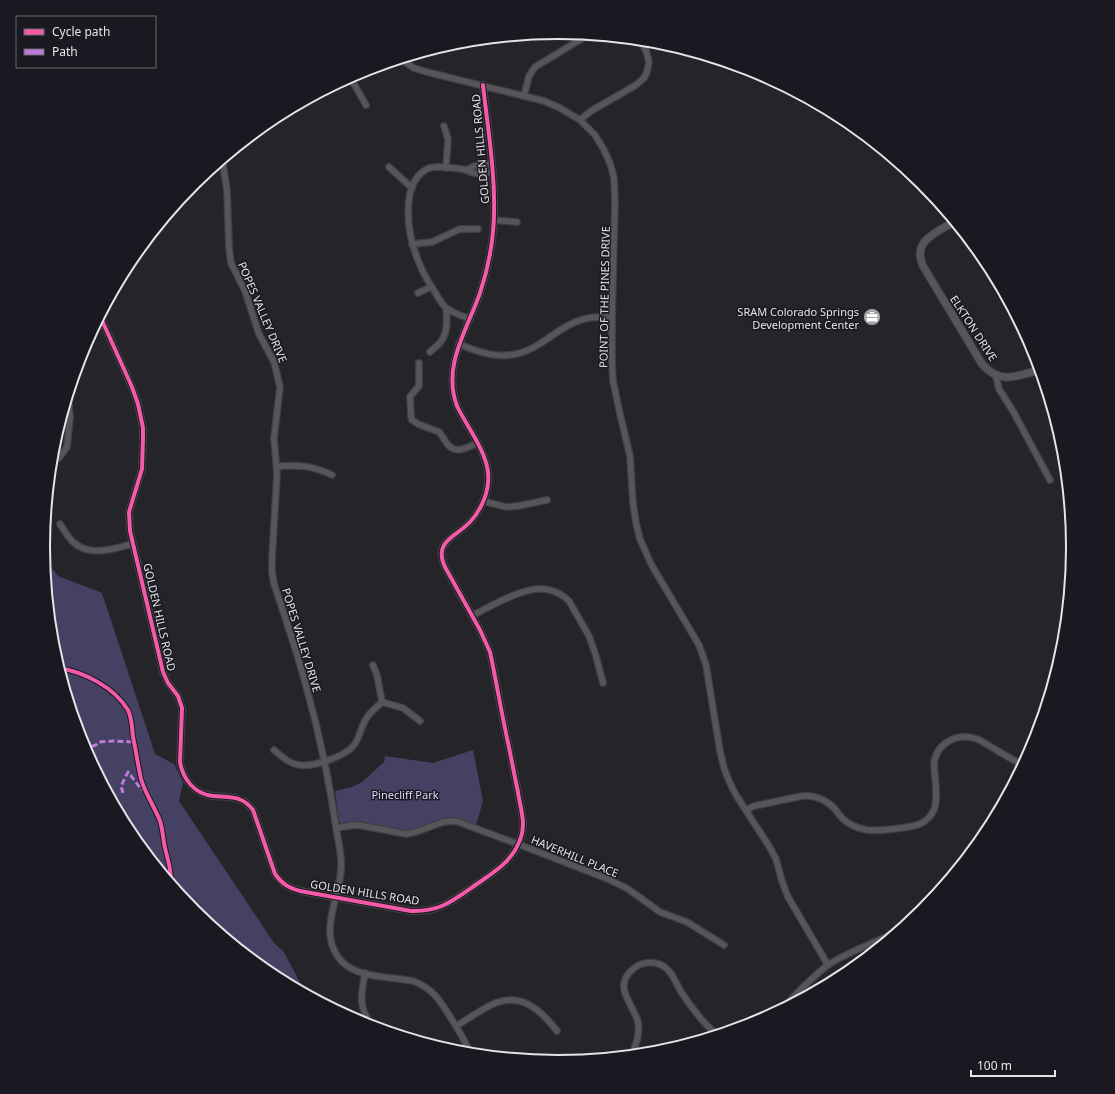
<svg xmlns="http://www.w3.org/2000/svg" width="1115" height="1094" font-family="'Noto Sans',sans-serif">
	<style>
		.green { fill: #444162 }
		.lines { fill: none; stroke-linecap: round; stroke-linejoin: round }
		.minor-casing { stroke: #404043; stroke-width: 8 }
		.tertiary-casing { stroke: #404043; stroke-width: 9 }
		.minor { stroke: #56565a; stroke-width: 5.5 }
		.tertiary { stroke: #56565a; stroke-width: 7 }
		.quiet { stroke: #bd7bd9; stroke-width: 3; stroke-dasharray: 6 3; stroke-linecap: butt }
		.cycleway-casing { stroke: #1a1921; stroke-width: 6 }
		.cycleway { stroke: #f35aa7; stroke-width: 4 }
		.labels { text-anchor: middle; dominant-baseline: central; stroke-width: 3; stroke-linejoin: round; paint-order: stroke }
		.street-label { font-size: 11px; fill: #e4e4e9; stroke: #1a1921 }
		.poi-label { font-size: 11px; fill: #e4e4e9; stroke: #1a1921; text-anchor: end }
		.park-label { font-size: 11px; fill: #dddbfd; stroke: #1a1921 }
		.rim { fill: none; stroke: #e4e4e9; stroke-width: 2 }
	</style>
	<rect width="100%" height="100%" fill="#242429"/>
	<g class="green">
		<path d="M43,557L58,576L102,593L155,754L174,764L183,783L179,801L274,943L284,952L306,994L271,975L193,911L129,833L82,744L52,647Z"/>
		<path d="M473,750L483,801L476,825C469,822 462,819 454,818C438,816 423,829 407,831L360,822L341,823L339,822L335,791L352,787L362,782L384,762L385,756L433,763Z"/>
	</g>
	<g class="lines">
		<defs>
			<g id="minor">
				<path d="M400,59L414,68L427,72L524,96L544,101L560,108L580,120L595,135L603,148L610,163L614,178L615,202L612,317V362L613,381L620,414L630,456L633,503L636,523L640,539L651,564L699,645L706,665L720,751L724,768L729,781L736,795L769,846L776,859L782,881L788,897L828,965"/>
				<path d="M350,77L366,105"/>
				<path d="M524,96L529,76L535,67L588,35"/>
				<path d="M580,120L591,111L636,85L644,78L647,72L649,62L646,51L640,40"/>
				<path d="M444,126L448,139L446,168"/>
				<path d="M222,159L227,190L229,247L231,263L245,291L259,334L274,362L280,387L274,438L277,474L272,559V572L274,584C285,617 296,649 305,682C318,728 328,774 335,821C337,834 340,847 341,860C344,892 317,927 338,957C353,979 389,976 413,981C434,988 443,1005 454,1023C460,1033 466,1042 470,1053"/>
				<path d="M389,167L412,188"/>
				<path d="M466,170L475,166L492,164"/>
				<path d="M494,220L517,222"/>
				<path d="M412,244L432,242L460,229H478"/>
				<path d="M418,293L431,287"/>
				<path d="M100,316L132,387L138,404L143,428V439L142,469L129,512L130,531L163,672L168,683L178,696L182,708L180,762C183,780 195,794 213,796C222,797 233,796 241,800C246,802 250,806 253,810L275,874C282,884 289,888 300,891L411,911C439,912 451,902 474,886C494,872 513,862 521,837C526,822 520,807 518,792C514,774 511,756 507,738C501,710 496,680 490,652L480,630L445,567C433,541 456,537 470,522C482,509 490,490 488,472C485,449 467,427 457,406C442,366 467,330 480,293C490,263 495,232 494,200C494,162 487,123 483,85"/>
				<path d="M470,319C462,316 452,313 445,307C441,303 438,297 435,292C428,282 422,271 418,260C408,236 399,184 427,169C434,165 457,168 466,170C469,171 471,173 474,173C480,175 487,173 493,172"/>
				<path d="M94,327L103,323"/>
				<path d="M459,344C488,357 513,362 541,343C555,334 568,323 584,319C593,316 602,317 612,317"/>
				<path d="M430,352C434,348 439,345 442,340C448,331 447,318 446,308"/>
				<path d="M419,363V386L412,394L410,397L411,416L412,420L418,424L439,432C443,436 445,442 449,446C457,454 469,447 477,443"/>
				<path d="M996,376L999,389L1013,411L1050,480"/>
				<path d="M59,458L67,447L70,417L68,396"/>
				<path d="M277,466C298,465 312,465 332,475"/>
				<path d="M483,501L506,507L518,506L547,500"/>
				<path d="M60,524C64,530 68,537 73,542C90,558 114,548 133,544"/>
				<path d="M472,616C490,606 524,587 544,589C554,590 563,595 569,601L589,636L596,656L603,683"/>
				<path d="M382,702L403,708L420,721"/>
				<path d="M274,750C282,757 290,764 300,765C314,767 346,756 354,745C359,739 360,730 364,723C367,714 376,708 382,702L377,675L373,665"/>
				<path d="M746,810L754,806L802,796C815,795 826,800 835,809C839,815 844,821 850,824C855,827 861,829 867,830C878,831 913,828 922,823C927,820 931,816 934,810C939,797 934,776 934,762C938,742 958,732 977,739C984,742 991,747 998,751C1006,756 1014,760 1022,765"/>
				<path d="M336,828L355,825L363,826L406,834L416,832L443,822L456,821L523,846L608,879L628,889L660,912L687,922L724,945"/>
				<path d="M365,973C361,996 358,1006 372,1026"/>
				<path d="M785,1006C798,992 812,977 828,965C849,951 875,943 898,931"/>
				<path d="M456,1026C468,1019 479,1011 491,1005C520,991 540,1009 557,1031"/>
				<path d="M632,1055C636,1044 640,1034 638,1022C633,1003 612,987 633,969C642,961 657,960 667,969C673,974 676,983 680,990C688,1003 705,1026 717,1034"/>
			</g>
			<path id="tertiary" d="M954,222C935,233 912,241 923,266L982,364C1000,385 1017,376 1039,370"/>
		</defs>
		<use href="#minor" class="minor-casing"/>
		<use href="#tertiary" class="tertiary-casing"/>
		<use href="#minor" class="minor"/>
		<use href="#tertiary" class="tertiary"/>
		<g class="quiet">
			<path d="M83,746L89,747L96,745L99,742L114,741L134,742"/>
			<path d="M123,793L121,786L128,772L142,790"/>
		</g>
		<defs>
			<g id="cycleway">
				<path d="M100,316L132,387L138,404L143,428V439L142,469L129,512L130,531L163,672L168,683L178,696L182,708L180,762C183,780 195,794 213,796C222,797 233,796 241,800C246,802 250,806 253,810L275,874C282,884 289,888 300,891L411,911C439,912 451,902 474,886C494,872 513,862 521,837C526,822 520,807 518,792C514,774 511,756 507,738C501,710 496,680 490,652L480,630L445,567C433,541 456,537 470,522C482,509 490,490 488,472C485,449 467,427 457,406C442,366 467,330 480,293C490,263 495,232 494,200C494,162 487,123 483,85"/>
				<path d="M59,668C84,672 114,687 128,710C132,718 132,728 133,737C136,751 138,765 141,779C145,793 155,808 160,821C163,830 163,840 165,848C168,860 172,872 171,884"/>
			</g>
		</defs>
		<use href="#cycleway" class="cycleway-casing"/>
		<use href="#cycleway" class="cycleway"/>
	</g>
	<defs>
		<symbol id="office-disc" viewBox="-11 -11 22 22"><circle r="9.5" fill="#a1a1a6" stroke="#1a1921"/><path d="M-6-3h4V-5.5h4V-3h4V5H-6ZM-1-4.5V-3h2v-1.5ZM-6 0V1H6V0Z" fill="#fff"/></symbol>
	</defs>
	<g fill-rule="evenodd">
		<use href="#office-disc" x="862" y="307" width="20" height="20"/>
	</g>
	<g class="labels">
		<g class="street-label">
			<text transform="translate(480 149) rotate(-95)">GOLDEN HILLS ROAD</text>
			<text transform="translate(604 297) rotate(-89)">POINT OF THE PINES DRIVE</text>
			<text transform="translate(263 312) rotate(67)">POPES VALLEY DRIVE</text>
			<text transform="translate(974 328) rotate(57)">ELKTON DRIVE</text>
			<text transform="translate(160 617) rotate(77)">GOLDEN HILLS ROAD</text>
			<text transform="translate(302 640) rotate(73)">POPES VALLEY DRIVE</text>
			<text transform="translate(575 856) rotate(22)">HAVERHILL PLACE</text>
			<text transform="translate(365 892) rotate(9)">GOLDEN HILLS ROAD</text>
		</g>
		<g class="poi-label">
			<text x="859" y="311">SRAM Colorado Springs<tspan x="859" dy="13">Development Center</tspan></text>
		</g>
		<g class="park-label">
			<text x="405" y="794">Pinecliff Park</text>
		</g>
	</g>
	<path d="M0 0H1115V1094H0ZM50 547a508 508 0 1 1 1016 0a508 508 0 1 1-1016 0Z" fill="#1a1921" fill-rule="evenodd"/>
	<path class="rim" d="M50 547a508 508 0 1 1 1016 0a508 508 0 1 1-1016 0Z"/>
	<rect x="16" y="16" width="140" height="52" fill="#1a1921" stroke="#6b6a71"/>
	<rect x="24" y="29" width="20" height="6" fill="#f35aa7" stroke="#6b6a71"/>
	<text x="52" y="36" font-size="12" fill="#e4e4e9">Cycle path</text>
	<rect x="24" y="49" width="20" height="6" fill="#bd7bd9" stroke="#6b6a71"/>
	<text x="52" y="56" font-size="12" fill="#e4e4e9">Path</text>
	<path d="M971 1070v6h84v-6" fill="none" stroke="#e4e4e9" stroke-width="2"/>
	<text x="977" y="1070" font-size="12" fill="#e4e4e9" stroke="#1a1921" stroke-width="3" paint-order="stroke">100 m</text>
</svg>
